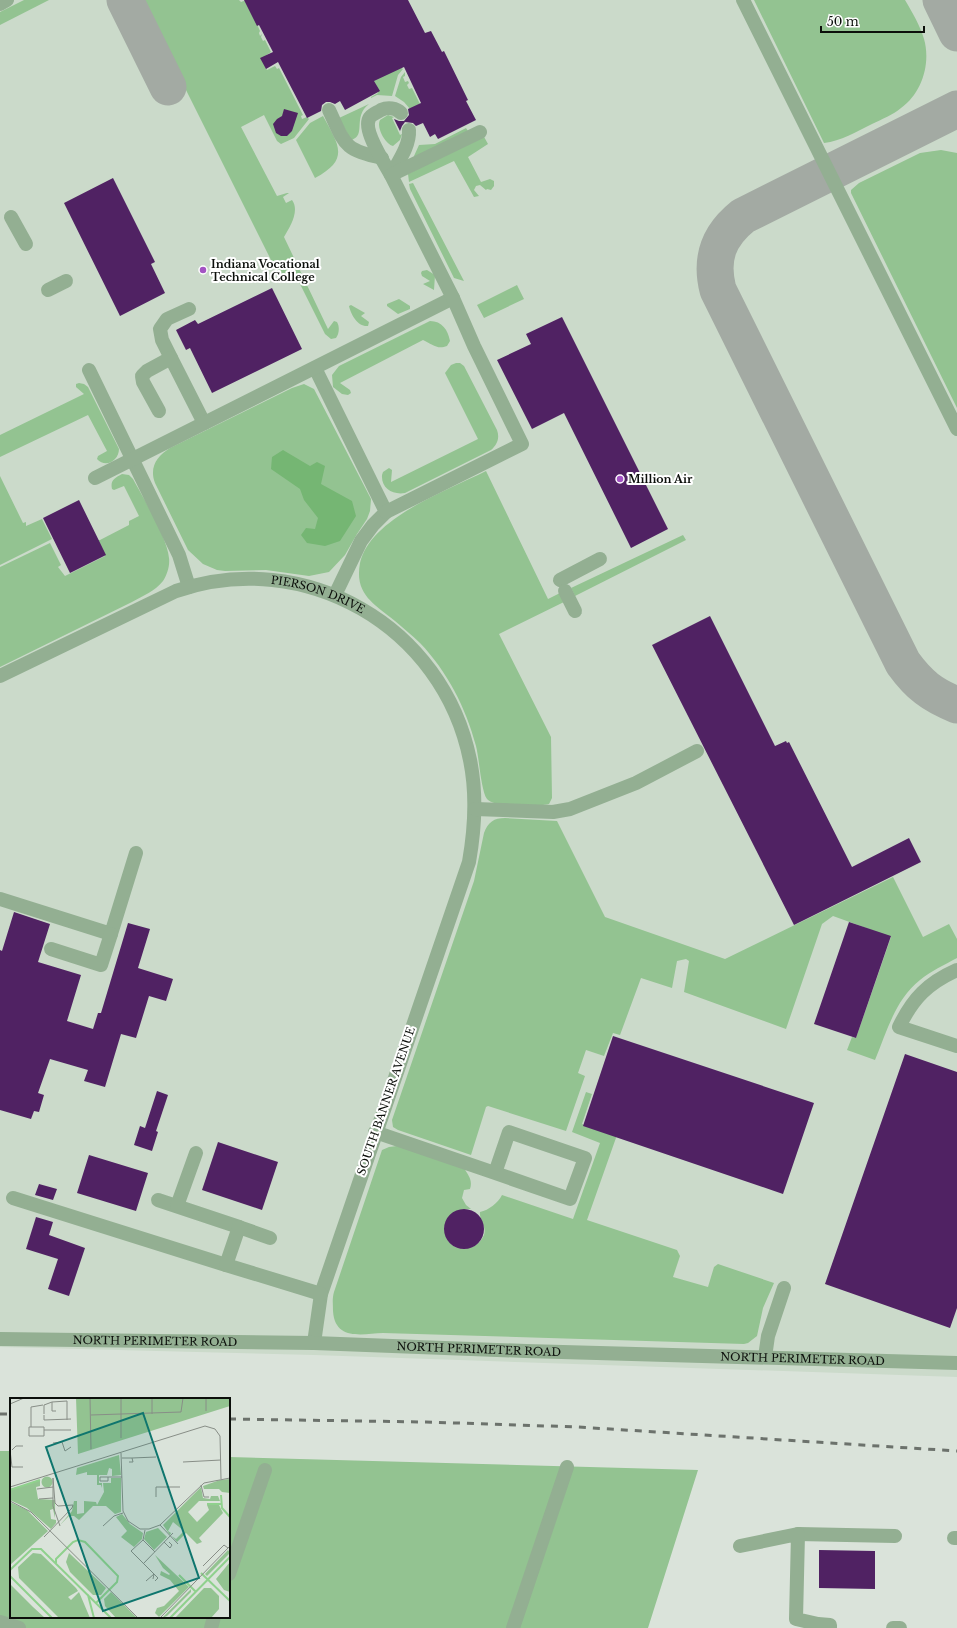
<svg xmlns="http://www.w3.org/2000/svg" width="957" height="1628" viewBox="0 0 957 1628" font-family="'Libre Baskerville',serif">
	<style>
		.built { fill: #cbdaca }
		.green { fill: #93c391 }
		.forest { fill: #75b673 }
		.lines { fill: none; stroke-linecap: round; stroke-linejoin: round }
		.taxiway { stroke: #a3aaa3; stroke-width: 37 }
		.building { fill: #502263 }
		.minor { stroke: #93af92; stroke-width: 14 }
		.rail { stroke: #6c726c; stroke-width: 3; stroke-dasharray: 7 7; stroke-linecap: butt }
		.poi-dot { fill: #a353c3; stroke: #fff; stroke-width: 1.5 }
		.labels { text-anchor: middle; stroke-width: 4; stroke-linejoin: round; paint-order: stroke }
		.poi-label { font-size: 11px; font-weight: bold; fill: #0c0f0b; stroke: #fff; text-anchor: start }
		.street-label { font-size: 11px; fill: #0c0f0b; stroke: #fff }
		.inset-river { fill: none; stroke: #8fd18d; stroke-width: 2 }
		.inset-road { fill: none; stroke: #888e87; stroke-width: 1 }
		.view { fill: #0f766e; fill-opacity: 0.15; stroke: #0f766e; stroke-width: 2 }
		.inset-edge { fill: none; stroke: #0c0f0b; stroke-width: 2 }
	</style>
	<rect width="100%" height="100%" fill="#dae3da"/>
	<path class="built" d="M 0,0 L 957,0 L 957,1377 L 314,1355 L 0,1347 Z"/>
	<path class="green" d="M 24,0 L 49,0 L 0,25 L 0,12 Z
		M 141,0 L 239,0 L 241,2 L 246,0 L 260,31 L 259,33 L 260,36 L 262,34 L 261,37 L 263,41 L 265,40 L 271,52 L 261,59 L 267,70 L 275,66 L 277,69 L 279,68 L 303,115 L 301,116 L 302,119 L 307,117 L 309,119 L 294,138 L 281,144 L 277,141 L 264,115 L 241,127 L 277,196 L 287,193 L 289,193 L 283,197 L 286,203 L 292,200 C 300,211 290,227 284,237 L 328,329 L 334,321 L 337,322 C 340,327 339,334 336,338 L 331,339 L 325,334 L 296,276 L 282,282 Z
		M 754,0 L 905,0 C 912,12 920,25 924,39 C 931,63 922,93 901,108 C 893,115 882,119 872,124 C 856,132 841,141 824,143 Z
		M 400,67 L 403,69 L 398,75 L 392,96 L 377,95 L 371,98 L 371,97 L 378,93 L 372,81 Z
		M 405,72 L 405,76 L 403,77 L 405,82 L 408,81 L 409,83 L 407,85 L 409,89 L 412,88 L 420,104 L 410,109 L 404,102 L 395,96 L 401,77 Z
		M 369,104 C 352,117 367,136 351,140 L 339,118 Z
		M 388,115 L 394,117 L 392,118 L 400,135 L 402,134 L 400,140 L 393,146 C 385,144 376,127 380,120 Z
		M 323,116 C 338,144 351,159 315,178 L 296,140 L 310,123 Z
		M 466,128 L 468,131 L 416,157 L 414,156 L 419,145 L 435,144 Z
		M 483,135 L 488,144 L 468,157 L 481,182 L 490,179 L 494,181 L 494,186 L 491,190 L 487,189 L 486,190 L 480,185 L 476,186 L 474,190 L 479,196 L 474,197 L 454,161 L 409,182 L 408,174 Z
		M 941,150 L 957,153 L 957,408 L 851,193 L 851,190 L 859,183 L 920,153 Z
		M 413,183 L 464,281 L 454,278 L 410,189 L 409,184 Z
		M 427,270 L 435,275 L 434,290 L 423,284 L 430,281 L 422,276 L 421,273 L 422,271 Z
		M 517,285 L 524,299 L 484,318 L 477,305 Z
		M 399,299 L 410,306 L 410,309 L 398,314 L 387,306 L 387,304 Z
		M 351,305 L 365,313 L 361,316 L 369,322 L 368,326 C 358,327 351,315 349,306 Z
		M 430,321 C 442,321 448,330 450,341 L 447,346 C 437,350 432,344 423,340 L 340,383 L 350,390 L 351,393 L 348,395 L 342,394 L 333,387 L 332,375 L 339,366 Z
		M 456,363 L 460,363 L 464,366 L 497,430 C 500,438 497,445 491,450 L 405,493 C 393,495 381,489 382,475 L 383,472 L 389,468 L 392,470 L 391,482 L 478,439 L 445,373 L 451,365 Z
		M 79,383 L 84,384 L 88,387 L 119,449 C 119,460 106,469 97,459 L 98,456 L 107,451 L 88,415 L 0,457 L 0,435 L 84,394 L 76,387 L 76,384 Z
		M 304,384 L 314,389 L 371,499 L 370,511 L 367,519 L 357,534 L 345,555 L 329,572 L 309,576 L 266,570 L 225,571 L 217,570 L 203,564 L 188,550 L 155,483 C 149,467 157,456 170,448 L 292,388 Z
		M 486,471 L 548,599 L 560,593 L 566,601 L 499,634 L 551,737 L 552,798 L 549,804 C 537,807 494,808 487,799 C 481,791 479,757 476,746 C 466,708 447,671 420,643 C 412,635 403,628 395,621 C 375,604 354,595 360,563 C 370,518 448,490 486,471 Z
		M 122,474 L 129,475 L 133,479 C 144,499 167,537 169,558 C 170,566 167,575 163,581 C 155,591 143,596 132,602 L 0,667 L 0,567 L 50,543 L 61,565 L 58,567 L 65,576 L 105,556 L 97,540 L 100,540 L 129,525 L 129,521 L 139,516 L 124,486 L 114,490 L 112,489 C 110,480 115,478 122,474 Z
		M 0,476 L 23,523 L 26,522 L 26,526 L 42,519 L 52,539 L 0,565 Z
		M 683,535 L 686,540 L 575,596 L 571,588 Z
		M 505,818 L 557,821 L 605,917 L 725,959 L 893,877 L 923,937 L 949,924 L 957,939 L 957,958 C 944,965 931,971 920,980 C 895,1000 887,1031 875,1060 L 847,1050 L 852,1037 L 856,1038 L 891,937 L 833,916 L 822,924 L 786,1029 L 684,992 L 689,961 L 686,959 L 677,961 L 672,988 L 641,978 L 620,1035 L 613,1033 L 604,1056 L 586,1050 L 578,1073 L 585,1076 L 566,1131 L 488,1106 L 486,1107 L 471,1155 L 398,1130 L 393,1127 L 392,1120 L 474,881 L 484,833 C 488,822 494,818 505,818 Z
		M 586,1092 L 592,1094 L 582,1124 L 617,1135 L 587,1220 L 677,1250 L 680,1256 L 673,1277 L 708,1287 L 714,1267 L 718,1264 L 774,1283 L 763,1308 L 757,1336 L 748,1343 L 744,1344 L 383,1333 C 362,1334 335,1341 333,1311 C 333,1304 332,1299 334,1292 L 382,1150 L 389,1147 L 397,1146 L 464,1168 C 468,1175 473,1180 470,1189 L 464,1190 L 462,1198 L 466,1205 L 471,1209 C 428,1209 444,1261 474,1246 C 478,1244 482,1240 484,1235 C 487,1226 479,1220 480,1212 C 489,1210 498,1203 502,1195 L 573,1219 L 600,1143 L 572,1132 Z
		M 0,1451 L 11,1451 L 11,1617 L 229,1617 L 229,1457 L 698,1470 L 648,1628 L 0,1628 Z"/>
	<path class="forest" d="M 283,450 L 310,466 L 317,462 L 325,466 L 321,484 L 352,501 L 356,516 L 340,541 L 325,546 L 307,543 L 301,535 L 306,528 L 315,529 L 318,518 L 304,500 L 300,489 L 271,469 L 272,457 Z"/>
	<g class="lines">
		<path class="taxiway" d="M 125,0 L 168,87
			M 941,0 L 957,33
			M 957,109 L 743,216 C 718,236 710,259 718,290 L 903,663 C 919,685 932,695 957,705"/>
	</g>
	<path class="building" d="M 244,0 L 408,0 L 425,33 L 431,31 L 442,52 L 444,51 L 468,100 L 466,101 L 476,120 L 438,139 L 435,134 L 430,137 L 423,123 L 416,126 L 413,123 L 405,122 L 402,126 L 400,131 L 394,119 L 399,121 L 404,121 L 409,115 L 408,109 L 421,103 L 404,67 L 374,81 L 380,91 L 345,110 L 340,101 L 335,104 L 330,102 L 326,102 L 322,105 L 321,111 L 307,118 L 278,62 L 266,69 L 260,58 L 273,52 L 259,25 L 257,26 Z
		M 284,109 L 298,113 L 292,131 L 287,136 L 281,136 L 276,133 L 273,124 L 277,119 L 282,116 Z
		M 113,178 L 155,262 L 151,264 L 165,293 L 120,316 L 64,203 Z
		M 272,288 L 302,349 L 212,393 L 190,348 L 186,350 L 176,330 L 195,320 L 198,324 Z
		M 562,317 L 668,529 L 631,548 L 564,413 L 532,429 L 497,360 L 531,344 L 526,334 Z
		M 79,500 L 106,555 L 70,573 L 43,518 Z
		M 710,616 L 775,746 L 786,741 L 787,743 L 789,742 L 852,867 L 909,838 L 921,862 L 794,925 L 652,645 Z
		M 14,912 L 50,924 L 38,962 L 81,975 L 67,1021 L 93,1029 L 98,1013 L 101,1013 L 128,923 L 150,929 L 138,968 L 173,979 L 166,1001 L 149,996 L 136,1038 L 121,1034 L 105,1087 L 84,1081 L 88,1070 L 50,1059 L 38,1093 L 44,1095 L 39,1112 L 34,1111 L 31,1119 L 0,1110 L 0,950 L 2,951 Z
		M 849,922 L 891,936 L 856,1038 L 814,1024 Z
		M 613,1036 L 814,1103 L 783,1194 L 583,1126 Z
		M 905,1054 L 957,1072 L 957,1308 L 950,1328 L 825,1284 Z
		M 157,1091 L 168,1095 L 156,1131 L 158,1132 L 152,1151 L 134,1145 L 140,1126 L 145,1128 Z
		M 218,1142 L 278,1162 L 262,1210 L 202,1190 Z
		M 89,1155 L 148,1173 L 136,1211 L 77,1193 Z
		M 39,1184 L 57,1189 L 53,1200 L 35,1195 Z
		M444 1229a20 20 0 1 1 40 0a20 20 0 1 1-40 0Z
		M 36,1217 L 53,1222 L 49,1235 L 85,1248 L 69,1296 L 48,1289 L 58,1259 L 26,1249 Z
		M 819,1550 L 875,1551 L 875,1589 L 819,1588 Z"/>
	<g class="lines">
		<g class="minor">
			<path d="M 743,0 L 957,429"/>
			<path d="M 0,4 L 7,0"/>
			<path d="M 329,110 C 345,144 343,150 382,158"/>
			<path d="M 401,113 C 396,108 388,107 381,110 C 377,113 371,114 369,119 C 363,131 385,164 391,175 C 398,162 410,146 409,130"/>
			<path d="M 11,217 L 26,244"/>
			<path d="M 48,290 L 66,281"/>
			<path d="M 171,358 L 162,340 L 160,329 L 167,319 L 189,309"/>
			<path d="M 315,368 L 386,512 L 373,525 L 361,541 L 335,595"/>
			<path d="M 89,370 L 179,555 L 189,587"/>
			<path d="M 159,411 L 143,382 L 142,376 L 147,371 L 171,358 L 204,423"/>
			<path d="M 95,478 L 453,298"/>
			<path d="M 386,512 L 522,444 L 474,346 L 453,298 L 391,175 L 480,132"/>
			<path d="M 560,580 L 600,559"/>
			<path d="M 565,591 L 575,611"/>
			<path id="s1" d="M 0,676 L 176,591 C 305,547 443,626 470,760 C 477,794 475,828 469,862 L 321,1294 L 314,1343"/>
			<path d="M 475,809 L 553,812 L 570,809 L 636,783 L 697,751"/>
			<path d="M 0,899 L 111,934 L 136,853"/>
			<path d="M 51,949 L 101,965 L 111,934"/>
			<path d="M 957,970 C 928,983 913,998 899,1027 L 957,1046"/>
			<path d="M 375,1132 L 495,1173 L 509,1132 L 585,1158 L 570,1199 L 495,1173"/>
			<path d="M 13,1198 L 226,1265"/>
			<path d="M 158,1200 L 239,1227"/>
			<path d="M 177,1206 L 196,1153"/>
			<path d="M 270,1238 L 239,1227 L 226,1265 L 321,1294"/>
			<path id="s2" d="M 0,1339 L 314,1343 L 526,1351 L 957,1363"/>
			<path d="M 765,1357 L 768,1336 L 784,1288"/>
			<path d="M 798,1534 L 895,1536"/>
			<path d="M 954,1538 L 957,1538"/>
			<path d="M 740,1546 L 798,1534 L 796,1619 L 818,1624 L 830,1625 L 830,1628"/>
			<path d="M 229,1574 L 265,1470"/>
			<path d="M 0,1622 L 19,1628"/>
			<path d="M 211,1628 L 214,1617"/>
			<path d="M 513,1628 L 567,1467"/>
			<path d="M 893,1628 L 900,1628"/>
		</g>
		<path class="rail" d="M 0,1414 L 11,1414
			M 229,1419 L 426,1422 L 578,1427 L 957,1451"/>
	</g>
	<g class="poi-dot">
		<circle cx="203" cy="270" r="4"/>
		<circle cx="620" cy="479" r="4"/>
	</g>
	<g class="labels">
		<g class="poi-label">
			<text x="211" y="268">Indiana Vocational<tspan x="211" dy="13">Technical College</tspan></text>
			<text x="628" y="483">Million Air</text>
		</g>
		<g class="street-label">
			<text dy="4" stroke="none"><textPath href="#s1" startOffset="341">PIERSON DRIVE</textPath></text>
			<text transform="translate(386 1101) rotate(-71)" y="4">SOUTH BANNER AVENUE</text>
			<text dy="4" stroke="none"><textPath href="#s2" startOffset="155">NORTH PERIMETER ROAD</textPath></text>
			<text dy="4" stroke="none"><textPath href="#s2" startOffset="479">NORTH PERIMETER ROAD</textPath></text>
			<text dy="4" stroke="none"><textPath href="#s2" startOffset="803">NORTH PERIMETER ROAD</textPath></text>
		</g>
	</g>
	<g transform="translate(10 1398)">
		<rect width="220" height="220" fill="#dae3da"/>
		<path d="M 66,0 L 220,0 L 220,8 L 68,56 ZM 109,57 L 111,77 L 102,78 L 102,71 L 99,70 L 97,77 L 89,77 L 89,85 L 92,85 L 92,90 L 91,87 L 87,87 L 87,77 L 77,77 L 77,74 L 66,77 L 67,70 ZM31.5 84a5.5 5.5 0 1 1 11 0a5.5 5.5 0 1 1-11 0ZM 101,80 L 111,80 L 111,114 L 105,116 L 96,108 L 83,108 L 69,122 L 64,118 L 59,118 L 50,127 L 62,113 L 64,103 L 67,103 L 67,116 L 74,115 L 74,103 L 86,104 L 87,107 L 94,94 L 93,85 L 101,85 ZM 220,81 L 220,95 L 212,94 L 209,91 L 194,91 L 193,88 L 210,82 ZM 30,82 L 30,88 L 26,89 L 28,101 L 45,102 L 45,120 L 43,111 L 40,112 L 41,121 L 46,122 L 46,125 L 41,131 L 17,110 L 0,102 L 0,91 ZM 191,89 L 193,100 L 200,101 L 201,98 L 208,98 L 210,103 L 189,103 L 178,114 L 187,124 L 199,112 L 197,107 L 209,107 L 213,115 L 189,140 L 192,144 L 187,146 L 176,135 L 167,144 L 162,138 L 166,141 L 174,133 L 163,124 L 158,133 L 161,135 L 160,137 L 153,127 ZM 0,104 L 17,112 L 38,133 L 0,167 ZM 112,116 L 120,126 L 133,135 L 132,141 L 124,149 L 111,139 L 117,133 L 106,119 ZM 148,130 L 157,139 L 144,152 L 134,141 L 136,134 ZM 218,152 L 220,155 L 197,178 L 195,176 ZM 23,155 L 31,156 L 66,190 L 68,193 L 58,199 L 61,202 L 69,194 L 80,220 L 49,220 L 9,180 L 8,169 ZM 59,155 L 96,190 L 91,197 L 83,197 L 60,174 L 56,164 ZM 145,157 L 179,189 L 149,219 L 145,215 L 147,210 L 154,208 L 169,193 L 160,182 L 150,177 L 151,173 L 159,177 L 160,176 L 153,170 ZM 220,164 L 220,194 L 214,192 L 206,181 ZM 0,186 L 23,209 L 35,220 L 0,220 ZM 194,190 L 201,190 L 209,198 L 209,211 L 201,220 L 165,220 ZM 181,191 L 181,194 L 157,218 L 152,220 ZM 101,194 L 127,220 L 106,220 L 95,208 L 94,201 Z" fill="#93c391"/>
		<path class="inset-river" d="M 0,92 L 30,82M 211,97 L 212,110 L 220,119M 197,106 L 211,106M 46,165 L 46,161 L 63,144 L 68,142 L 75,144 L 108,178 L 107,184 L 86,205M 0,172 L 22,151 L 31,151 L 101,220M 191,175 L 220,203M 169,177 L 186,194M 0,178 L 42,220M 78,197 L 84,220M 160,220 L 220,159"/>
		<path class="inset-road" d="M 80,0 L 81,51M 111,0 L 111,40M 142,0 L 142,16M 196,0 L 196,13M 42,4 L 57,3 L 57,22M 0,6 L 14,0M 34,16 L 34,7 L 42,4 L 42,13 L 46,13M 34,17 L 34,22 L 61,21M 81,17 L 171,14 L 173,0M 19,29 L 34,29 L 34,38 L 19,38 ZM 21,29 L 21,9 L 33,7M 34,32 L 61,32M 43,45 L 52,44 L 55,53 L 61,49M 0,52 L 2,69 L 13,69M 2,52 L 6,48 L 13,48M 111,55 L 113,113 L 118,123 L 130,131 L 139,131 L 150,127 L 194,85 L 220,80M 112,60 L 122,60 L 123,64 L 119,64M 122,60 L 146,59M 173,64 L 211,62M 98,79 L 90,79 L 90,83 L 98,83 L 98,79 L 112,79M 191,87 L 194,99 L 199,99M 0,89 L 195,28 L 205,31 L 210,38 L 211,81M 43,89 L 43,108 L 50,128M 27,91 L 43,89 L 43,80M 146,99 L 146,89 L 170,89M 29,101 L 43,100M 0,103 L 21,114 L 128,220M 150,127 L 168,146M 93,128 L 104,118 L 113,115M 135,132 L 133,142 L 145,154M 34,139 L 62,110 L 63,107 L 48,108 L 45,105 L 43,80M 133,142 L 121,153 L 144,176 L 136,183M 154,144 L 160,150 L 162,147 L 159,144M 133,166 L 163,135M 193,168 L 214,147 L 218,150M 143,181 L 144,176 L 148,180 L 145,183M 150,220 L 220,148"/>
		<path class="view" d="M 133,15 L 189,180 L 93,213 L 36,49 Z"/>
		<rect width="220" height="220" class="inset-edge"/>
	</g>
	<path d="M821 26v6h103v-6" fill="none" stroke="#0c0f0b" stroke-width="2"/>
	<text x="827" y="26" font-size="12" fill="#0c0f0b" stroke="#ffffff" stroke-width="3" paint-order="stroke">50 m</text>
</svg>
